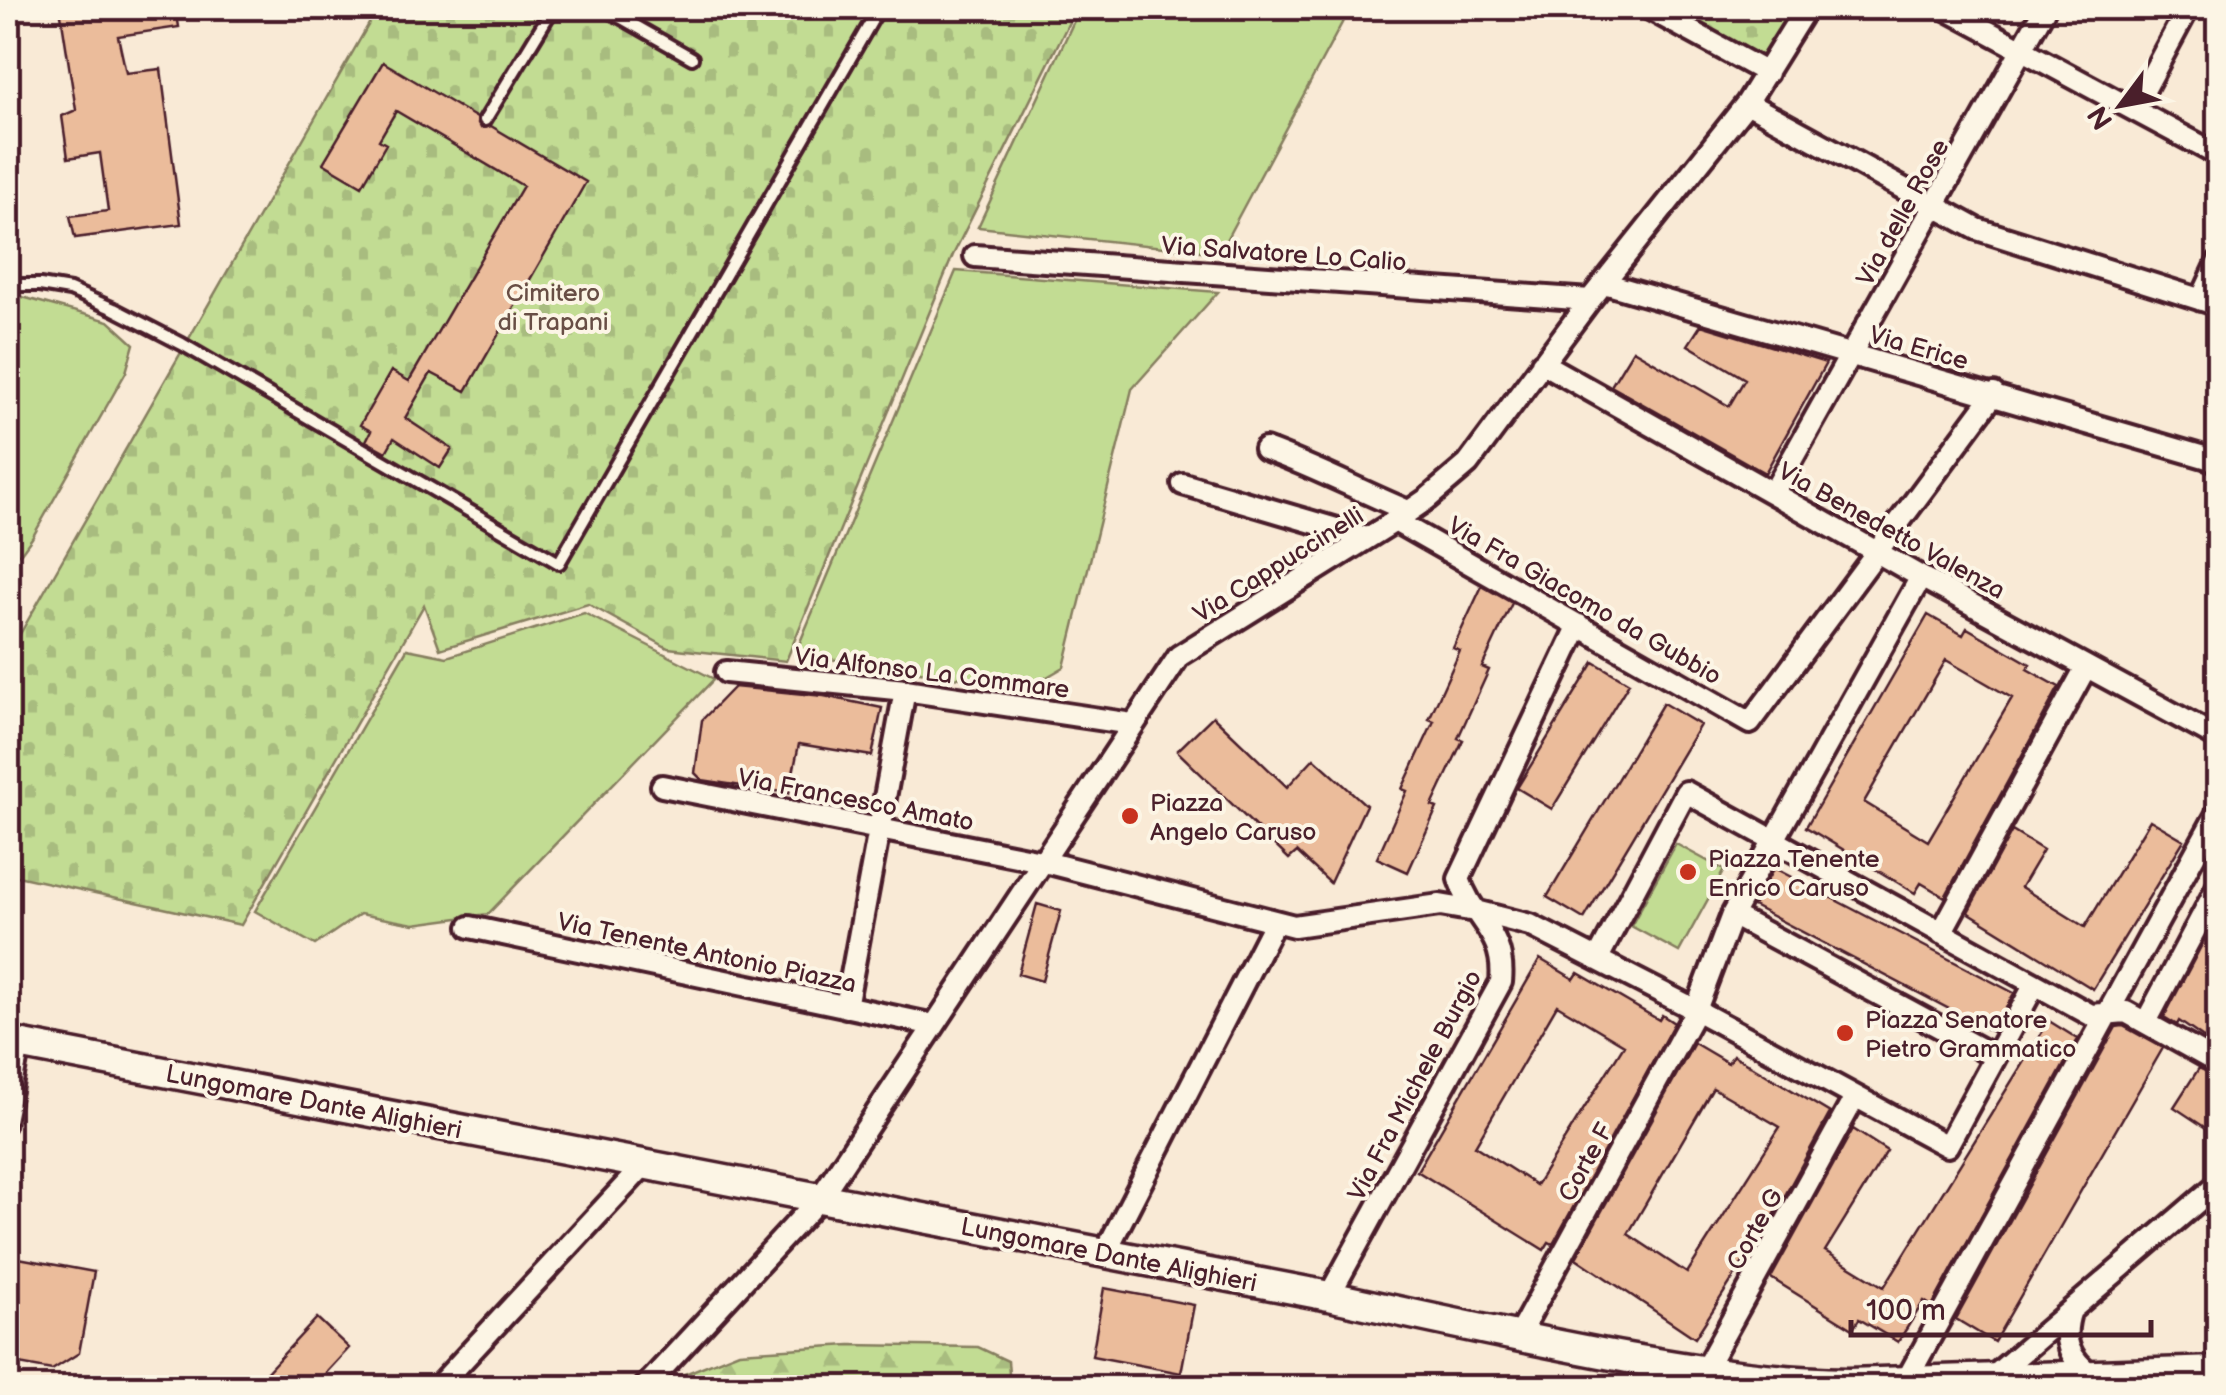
<svg xmlns="http://www.w3.org/2000/svg" width="2226" height="1395" viewBox="0 0 2226 1395" font-family="'Balsamiq Sans',sans-serif">
	<style>
		.green { fill: #c2dc93; stroke: #867e5f; stroke-width: 2.5 }
		.forest { fill: url(#forest-firs); stroke: #867e5f; stroke-width: 2.5 }
		.cemetery { fill: url(#cemetery-stones); stroke: #867e5f; stroke-width: 2.5 }
		.building { fill: #ebbc9b; stroke: #4a1f2b; stroke-width: 2.5; fill-rule: evenodd }
		.lines { fill: none; stroke-linecap: round; stroke-linejoin: round }
		.lane-casing { stroke: #4a1f2b; stroke-width: 18 }
		.street-casing { stroke: #4a1f2b; stroke-width: 28 }
		.secondary-casing { stroke: #4a1f2b; stroke-width: 35 }
		.lane { stroke: #fcf5e5; stroke-width: 10 }
		.street { stroke: #fcf5e5; stroke-width: 20 }
		.secondary { stroke: #fcf5e5; stroke-width: 28 }
		.poi-dot { fill: #c8321e; stroke: #fcf5e5; stroke-width: 4 }
		.labels { text-anchor: middle; stroke-width: 8; stroke-linejoin: round; paint-order: stroke }
		.street-label { font-size: 25px; fill: #4a1f2b; stroke: #fcf5e5 }
		.park-label { font-size: 25px; fill: #684e45; stroke: #fcf5e5 }
		.poi-label { font-size: 25px; fill: #4a1f2b; stroke: #fcf5e5; text-anchor: start }
	</style>
	<defs>
		<pattern id="forest-firs" width="22" height="20" patternUnits="userSpaceOnUse" patternTransform="scale(2.5)"><rect width="22" height="20" fill="#c2dc93"/><path d="M5 1l3.5 6h-7zM16 11l3.5 6h-7z" fill="#a8bc7f"/></pattern>
		<pattern id="cemetery-stones" width="16" height="16" patternUnits="userSpaceOnUse" patternTransform="scale(2.5)"><rect width="16" height="16" fill="#c2dc93"/><path d="M2 7V4a2 2 0 0 1 4 0v3zM10 15v-3a2 2 0 0 1 4 0v3z" fill="#a8bc7f"/></pattern>
	</defs>
	<rect width="100%" height="100%" fill="#f9ead6"/>
	<filter id="ink" filterUnits="userSpaceOnUse"><feTurbulence type="fractalNoise" baseFrequency=".01" numOctaves="2"/><feDisplacementMap in="SourceGraphic" scale="20" xChannelSelector="R" yChannelSelector="G"/><feConvolveMatrix kernelMatrix="1 2 1 2 8 2 1 2 1" color-interpolation-filters="sRGB"/></filter>
	<g filter="url(#ink)">
		<path class="green" d="M 1080,8 L 1350,8 L 1219,253 L 978,227 Z
			M 956,271 L 1218,292 L 1132,389 L 1064,667 L 1035,684 L 975,680 L 795,654 Z
			M 8,293 L 109,321 L 134,344 L 126,372 L 32,538 L 21,553 L 8,558 Z
			M 584,613 L 714,679 L 488,914 L 414,924 L 360,914 L 315,945 L 255,911 L 407,649 L 447,657 Z
			M 1676,844 L 1724,870 L 1679,952 L 1631,926 Z"/>
		<path class="forest" d="M 850,1345 L 978,1347 L 1008,1361 L 1010,1387 L 665,1387 L 672,1379 L 739,1352 Z"/>
		<path class="cemetery" d="M 378,8 L 1076,8 L 953,255 L 786,661 L 668,648 L 588,604 L 440,649 L 424,605 L 241,925 L 8,874 L 8,655 Z
			M 1663,8 L 1796,8 L 1764,65 Z"/>
		<path class="building" d="M 60,8 L 95,8 L 97,18 L 140,11 L 140,8 L 176,8 L 179,27 L 118,36 L 126,73 L 161,69 L 181,224 L 75,238 L 70,216 L 108,211 L 100,153 L 68,158 L 62,116 L 76,110 Z
			M 383,62 L 477,118 L 481,128 L 491,126 L 586,182 L 466,391 L 431,373 L 405,418 L 452,449 L 440,468 L 394,438 L 386,452 L 366,441 L 371,431 L 360,425 L 391,371 L 409,381 L 523,186 L 396,111 L 379,140 L 386,144 L 362,186 L 323,163 Z
			M 1701,325 L 1826,363 L 1765,473 L 1611,386 L 1633,350 L 1729,406 L 1745,379 L 1688,345 Z
			M 1482,586 L 1512,603 L 1482,667 L 1489,670 L 1458,738 L 1463,740 L 1432,806 L 1437,808 L 1408,872 L 1377,858 L 1407,791 L 1402,789 L 1434,721 L 1429,719 L 1460,651 L 1453,648 Z
			M 1928,615 L 1963,635 L 1967,628 L 2030,664 L 2027,669 L 2059,687 L 1945,897 L 1921,883 L 1915,893 L 1806,827 ZM 1946,660 L 2012,698 L 1928,841 L 1864,802 Z
			M 1594,662 L 1629,683 L 1552,809 L 1517,788 Z
			M 734,687 L 824,696 L 882,708 L 872,756 L 799,744 L 789,793 L 702,780 L 695,773 L 702,720 Z
			M 1663,703 L 1700,725 L 1584,919 L 1547,897 Z
			M 1213,716 L 1287,787 L 1314,758 L 1366,805 L 1330,883 L 1297,852 L 1289,859 L 1177,751 Z
			M 2150,820 L 2184,840 L 2093,989 L 1968,912 L 2012,831 L 2043,850 L 2021,887 L 2085,927 Z
			M 1774,868 L 2014,993 L 1993,1032 L 1753,906 Z
			M 1037,904 L 1061,911 L 1042,981 L 1018,974 Z
			M 2218,914 L 2218,1048 L 2179,1021 L 2177,1025 L 2164,1017 Z
			M 1540,959 L 1574,979 L 1578,973 L 1659,1020 L 1662,1015 L 1674,1023 L 1553,1244 L 1549,1242 L 1544,1250 L 1417,1171 ZM 1557,1005 L 1624,1045 L 1536,1185 L 1475,1146 Z
			M 2049,1021 L 2078,1039 L 1932,1306 L 1924,1301 L 1898,1342 L 1859,1319 L 1853,1329 L 1771,1278 L 1853,1129 L 1887,1151 L 1825,1251 L 1884,1287 Z
			M 2123,1026 L 2163,1048 L 1994,1342 L 1956,1319 L 2116,1027 Z
			M 1694,1043 L 1728,1063 L 1733,1055 L 1830,1113 L 1748,1263 L 1744,1261 L 1695,1338 L 1576,1258 ZM 1713,1088 L 1780,1127 L 1687,1273 L 1628,1234 Z
			M 2199,1068 L 2218,1077 L 2218,1136 L 2174,1107 Z
			M 8,1256 L 94,1272 L 79,1353 L 52,1370 L 8,1362 Z
			M 1104,1288 L 1194,1305 L 1181,1373 L 1092,1356 Z
			M 317,1318 L 349,1348 L 312,1388 L 252,1388 Z"/>
		<g class="lines">
			<defs>
				<path id="lane" d="M 604,8 L 692,58
					M 485,120 L 553,8
					M 8,285 L 40,285 L 70,290 L 114,309 L 182,344 L 559,563 L 879,8
					M 8,1126 L 24,1046"/>
				<path id="street" d="M 1648,8 L 1767,73
					M 1944,8 L 2218,155
					M 1747,103 L 1977,229 L 2218,305
					M 2134,109 L 2188,8
					M 975,256 L 1590,300
					M 1604,283 L 2218,461
					M 2201,300 L 2218,263
					M 1542,363 L 1921,577 L 2218,738
					M 1265,449 C 1315,467 1360,491 1408,511
					M 1183,484 L 1367,538
					M 1773,493 L 2045,8
					M 1395,521 L 1750,723 L 1994,394
					M 726,672 L 905,690 L 1132,724
					M 662,786 L 1041,861 L 1294,926 L 1440,905 L 1475,911 L 1530,925 L 1696,1010 L 1517,1338
					M 1732,915 L 1921,577
					M 470,927 L 934,1025
					M 1941,933 L 2086,667
					M 1598,958 L 1686,792 L 2091,1015 L 2126,1012 L 2218,1063
					M 846,1007 L 905,690
					M 2146,1022 L 2218,886
					M 1995,1057 L 1732,915 L 1696,1010 L 1947,1146 L 2035,984
					M 1105,1253 L 1274,923
					M 1329,1296 L 1501,982 C 1506,932 1473,921 1459,879 L 1579,625
					M 2071,1310 C 2061,1339 2068,1358 2093,1376
					M 1704,1371 L 1855,1097
					M 1993,1377 L 2218,1184
					M 1906,1381 L 2218,812
					M 437,1388 L 645,1164
					M 644,1388 L 820,1198 L 1179,656 L 1395,521 L 1427,499 L 1468,464 L 1590,300 L 1747,103 L 1806,8"/>
				<path id="secondary" d="M 8,1042 L 1329,1296 C 1429,1318 1528,1340 1628,1358 C 1702,1371 1773,1382 1848,1383 L 2218,1371"/>
			</defs>
			<use href="#lane" class="lane-casing"/>
			<use href="#street" class="street-casing"/>
			<use href="#secondary" class="secondary-casing"/>
			<use href="#lane" class="lane"/>
			<use href="#street" class="street"/>
			<use href="#secondary" class="secondary"/>
		</g>
	</g>
	<g class="poi-dot">
		<circle cx="1130" cy="816" r="10"/>
		<circle cx="1688" cy="872" r="10"/>
		<circle cx="1845" cy="1033" r="10"/>
	</g>
	<g class="labels">
		<g class="street-label">
			<text transform="translate(1902 212) rotate(-61)" y="9">Via delle Rose</text>
			<text transform="translate(1284 253) rotate(4)" y="9">Via Salvatore Lo Calio</text>
			<text transform="translate(1919 347) rotate(16)" y="9">Via Erice</text>
			<text transform="translate(1892 530) rotate(29)" y="9">Via Benedetto Valenza</text>
			<text transform="translate(1278 564) rotate(-32)" y="9">Via Cappuccinelli</text>
			<text transform="translate(1585 600) rotate(30)" y="9">Via Fra Giacomo da Gubbio</text>
			<text transform="translate(932 672) rotate(7)" y="9">Via Alfonso La Commare</text>
			<text transform="translate(856 799) rotate(11)" y="9">Via Francesco Amato</text>
			<text transform="translate(707 952) rotate(12)" y="9">Via Tenente Antonio Piazza</text>
			<text transform="translate(1414 1085) rotate(-62)" y="9">Via Fra Michele Burgio</text>
			<text transform="translate(314 1101) rotate(11)" y="9">Lungomare Dante Alighieri</text>
			<text transform="translate(1585 1162) rotate(-61)" y="9">Corte F</text>
			<text transform="translate(1754 1229) rotate(-61)" y="9">Corte G</text>
			<text transform="translate(1109 1254) rotate(11)" y="9">Lungomare Dante Alighieri</text>
		</g>
		<g class="park-label">
			<text x="553" y="301">Cimitero<tspan x="553" dy="29">di Trapani</tspan></text>
		</g>
		<g class="poi-label">
			<text x="1150" y="811">Piazza<tspan x="1150" dy="29">Angelo Caruso</tspan></text>
			<text x="1708" y="867">Piazza Tenente<tspan x="1708" dy="29">Enrico Caruso</tspan></text>
			<text x="1865" y="1028">Piazza Senatore<tspan x="1865" dy="29">Pietro Grammatico</tspan></text>
		</g>
	</g>
	<rect width="2226" height="1395" fill="none" stroke="#fcf5e5" stroke-width="40"/>
	<rect x="20" y="20" width="2186" height="1355" fill="none" stroke="#4a1f2b" stroke-width="4" filter="url(#ink)"/>
	<g transform="translate(2121 105) rotate(238)" stroke="#fcf5e5" stroke-width="8" paint-order="stroke">
	<path d="M0-8L18 38L0 25L-18 38Z" fill="#4a1f2b"/>
	<text y="-15" font-size="28" font-weight="bold" text-anchor="middle" fill="#4a1f2b">N</text>
	</g>
	<path d="M1851 1320v15h300v-15" fill="none" stroke="#4a1f2b" stroke-width="5"/>
	<text x="1866" y="1320" font-size="30" fill="#4a1f2b" stroke="#fcf5e5" stroke-width="8" paint-order="stroke">100 m</text>
</svg>
